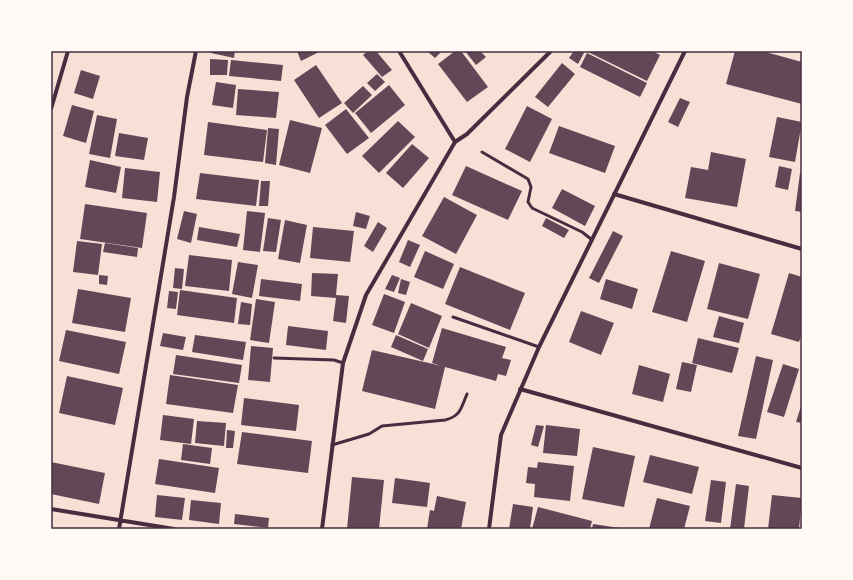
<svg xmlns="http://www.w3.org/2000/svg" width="853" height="580" viewBox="0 0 853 580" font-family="'Roboto Serif',serif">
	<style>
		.building { fill: #644757 }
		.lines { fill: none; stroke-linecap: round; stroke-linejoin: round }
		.service { stroke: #4a2c40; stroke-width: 3 }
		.minor { stroke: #4a2c40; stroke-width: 4 }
		.neatline { fill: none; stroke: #4a2c40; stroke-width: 1.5 }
	</style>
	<rect width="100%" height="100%" fill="#f7e1d7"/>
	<path class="building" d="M 211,51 L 235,51 L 234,58 L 211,53 Z
		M 297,51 L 321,51 L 301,61 Z
		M 368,51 L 376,51 L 392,70 L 382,77 L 363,55 Z
		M 427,51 L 442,51 L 435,58 Z
		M 455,51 L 461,51 L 488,87 L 467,102 L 438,64 Z
		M 465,51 L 480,51 L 486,57 L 476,65 Z
		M 574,51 L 581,51 L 584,53 L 578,64 L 569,58 Z
		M 586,51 L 652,51 L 660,55 L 647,81 Z
		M 735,51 L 762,51 L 802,62 L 802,104 L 726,84 Z
		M 587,53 L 647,83 L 640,97 L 580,67 Z
		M 210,59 L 228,60 L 227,75 L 210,75 Z
		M 231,60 L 283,65 L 281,81 L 229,76 Z
		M 562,63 L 575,74 L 548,107 L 535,97 Z
		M 316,65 L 342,103 L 319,118 L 294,80 Z
		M 81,70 L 100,76 L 93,99 L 74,93 Z
		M 377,74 L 385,82 L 375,91 L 367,83 Z
		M 216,82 L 236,85 L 233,108 L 212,105 Z
		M 389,85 L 405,105 L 371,133 L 355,113 Z
		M 363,86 L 372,95 L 353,113 L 344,103 Z
		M 238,89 L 279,92 L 276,118 L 236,115 Z
		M 680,98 L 690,102 L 678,127 L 668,122 Z
		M 72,105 L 94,111 L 86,143 L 63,136 Z
		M 527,106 L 552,119 L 530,162 L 505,149 Z
		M 346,109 L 369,138 L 347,154 L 325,125 Z
		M 97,115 L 117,119 L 110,158 L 89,154 Z
		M 777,117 L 802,122 L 795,162 L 769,157 Z
		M 290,120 L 322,128 L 310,173 L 279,165 Z
		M 398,121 L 415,137 L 379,173 L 362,156 Z
		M 208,122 L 267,130 L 263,162 L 204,155 Z
		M 559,126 L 615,146 L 605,173 L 549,153 Z
		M 268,128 L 279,129 L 276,165 L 265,163 Z
		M 119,133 L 148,138 L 144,160 L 115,156 Z
		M 412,144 L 429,158 L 403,188 L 386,173 Z
		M 711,152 L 746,159 L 737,207 L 685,198 L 691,167 L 708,170 Z
		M 90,160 L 121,167 L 116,193 L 85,187 Z
		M 466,166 L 522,191 L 508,220 L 452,195 Z
		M 779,166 L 792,169 L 788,190 L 775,187 Z
		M 125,168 L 160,172 L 157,202 L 122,198 Z
		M 200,173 L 259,180 L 256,206 L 196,199 Z
		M 800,173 L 802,173 L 802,212 L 795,211 Z
		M 261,181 L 270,181 L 268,206 L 259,206 Z
		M 562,189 L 595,206 L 585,226 L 552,208 Z
		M 444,197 L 477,215 L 456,254 L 422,236 Z
		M 85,204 L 147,213 L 142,248 L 80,239 Z
		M 184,211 L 197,214 L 191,243 L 177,239 Z
		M 247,211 L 265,213 L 260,252 L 243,250 Z
		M 356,212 L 370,216 L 366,229 L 353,226 Z
		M 268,218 L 281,220 L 276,252 L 263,251 Z
		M 546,218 L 569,230 L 564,238 L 542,226 Z
		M 285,220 L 307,225 L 300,263 L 278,259 Z
		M 378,222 L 387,228 L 373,252 L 364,246 Z
		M 199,227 L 240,234 L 237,247 L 197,240 Z
		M 313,227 L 354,231 L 350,262 L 310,258 Z
		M 613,231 L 623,236 L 599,283 L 589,278 Z
		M 408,240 L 420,245 L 410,267 L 399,262 Z
		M 77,241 L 102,244 L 98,275 L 73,272 Z
		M 105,243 L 138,248 L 137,257 L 103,252 Z
		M 425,251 L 454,264 L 443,289 L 414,277 Z
		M 671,251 L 705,261 L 687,322 L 652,312 Z
		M 189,255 L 232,260 L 229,291 L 185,286 Z
		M 238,262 L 258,265 L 252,298 L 232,294 Z
		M 719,263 L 760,274 L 748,319 L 707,309 Z
		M 460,267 L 525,293 L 510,330 L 445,304 Z
		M 175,268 L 184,269 L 182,289 L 173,288 Z
		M 312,273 L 338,274 L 336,295 L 349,296 L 346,323 L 333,321 L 336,298 L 311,296 Z
		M 789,273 L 802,277 L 802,333 L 799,342 L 771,334 Z
		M 99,275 L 108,276 L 107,285 L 99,284 Z
		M 392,275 L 400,278 L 394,292 L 385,289 Z
		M 261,279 L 302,284 L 300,301 L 259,296 Z
		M 401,279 L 410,282 L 406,295 L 398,293 Z
		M 606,279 L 638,289 L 632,309 L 600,299 Z
		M 78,289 L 131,298 L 125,332 L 72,323 Z
		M 180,290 L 237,298 L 234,323 L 177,315 Z
		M 169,291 L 178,292 L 176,309 L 167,308 Z
		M 384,294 L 405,302 L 394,333 L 372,325 Z
		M 256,299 L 275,302 L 269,343 L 250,340 Z
		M 241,302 L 252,304 L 250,325 L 238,324 Z
		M 411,303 L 442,316 L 429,348 L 398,334 Z
		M 581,311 L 614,323 L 601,355 L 569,342 Z
		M 719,316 L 744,323 L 739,343 L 713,337 Z
		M 288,326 L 328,331 L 326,350 L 286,345 Z
		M 442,328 L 506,347 L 502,358 L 511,360 L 506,376 L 498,374 L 496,381 L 445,367 L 435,409 L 362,391 L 372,350 L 442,366 L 432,363 Z
		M 66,330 L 126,342 L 119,374 L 59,361 Z
		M 163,333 L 186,337 L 183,350 L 160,346 Z
		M 195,335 L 246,342 L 243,360 L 192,352 Z
		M 396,335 L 428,349 L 423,361 L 391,347 Z
		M 698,338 L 739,348 L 732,373 L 692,363 Z
		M 251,346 L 273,348 L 270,382 L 248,380 Z
		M 176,355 L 242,365 L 239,383 L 173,374 Z
		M 756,356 L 773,360 L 756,439 L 738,436 Z
		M 682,362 L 697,365 L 691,392 L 676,389 Z
		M 783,364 L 799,369 L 784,417 L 767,412 Z
		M 639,365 L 670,374 L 663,402 L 632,394 Z
		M 170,375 L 238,385 L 233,413 L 166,404 Z
		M 67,376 L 123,388 L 115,425 L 59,413 Z
		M 244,398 L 299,405 L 296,431 L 241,425 Z
		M 802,403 L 802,423 L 796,422 Z
		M 163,415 L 194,419 L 191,444 L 160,440 Z
		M 197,421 L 226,423 L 224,446 L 195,443 Z
		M 536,425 L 544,426 L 538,447 L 531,445 Z
		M 546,425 L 580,429 L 577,456 L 543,453 Z
		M 227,430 L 235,431 L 233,448 L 226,448 Z
		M 242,432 L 312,441 L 308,473 L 237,464 Z
		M 183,444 L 212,448 L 210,464 L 181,460 Z
		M 593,447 L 635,456 L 624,507 L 582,499 Z
		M 650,455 L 699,467 L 692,494 L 643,482 Z
		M 159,459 L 219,468 L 215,493 L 155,484 Z
		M 51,462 L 105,473 L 99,504 L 51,494 Z
		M 538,462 L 574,466 L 570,501 L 534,497 L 535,484 L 526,483 L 528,467 L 537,468 Z
		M 352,477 L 384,480 L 379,529 L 347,529 Z
		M 395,478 L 430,483 L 427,507 L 392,503 Z
		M 711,480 L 726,482 L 721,523 L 705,521 Z
		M 736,484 L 749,486 L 744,529 L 730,529 Z
		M 157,495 L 185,498 L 182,520 L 155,517 Z
		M 772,495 L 802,498 L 799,529 L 768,529 Z
		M 437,496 L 466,502 L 461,529 L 427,529 L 430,510 L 434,511 Z
		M 657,498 L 690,506 L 684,529 L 649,529 Z
		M 191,500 L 221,503 L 219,524 L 189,520 Z
		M 513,504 L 533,507 L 530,529 L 509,529 Z
		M 538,507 L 592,521 L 590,529 L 532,529 Z
		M 235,514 L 269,518 L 268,528 L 234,524 Z
		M 593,524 L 620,528 L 620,529 L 592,529 Z"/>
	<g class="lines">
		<path class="service" d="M 482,152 L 528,179 L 531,187 L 528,202 L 532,208 L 582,232 L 591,239
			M 453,317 L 539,347
			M 274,358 L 334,360 L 343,363
			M 332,445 L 369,434 L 382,426 L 445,420 C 461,416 461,408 467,394"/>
		<path class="minor" d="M 399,51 L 455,142
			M 51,109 L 68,51
			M 614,194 L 802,249
			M 520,389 L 802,468
			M 51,509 L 174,529
			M 119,529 L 174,197 L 187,97 L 196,51
			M 322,529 L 343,363 L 366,295 L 455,142 L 467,134 L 551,51
			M 489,529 L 501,435 L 539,347 L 685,51"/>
	</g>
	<rect width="853" height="580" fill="none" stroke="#fffaf5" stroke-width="104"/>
	<rect x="52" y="52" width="749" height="476" class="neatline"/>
</svg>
